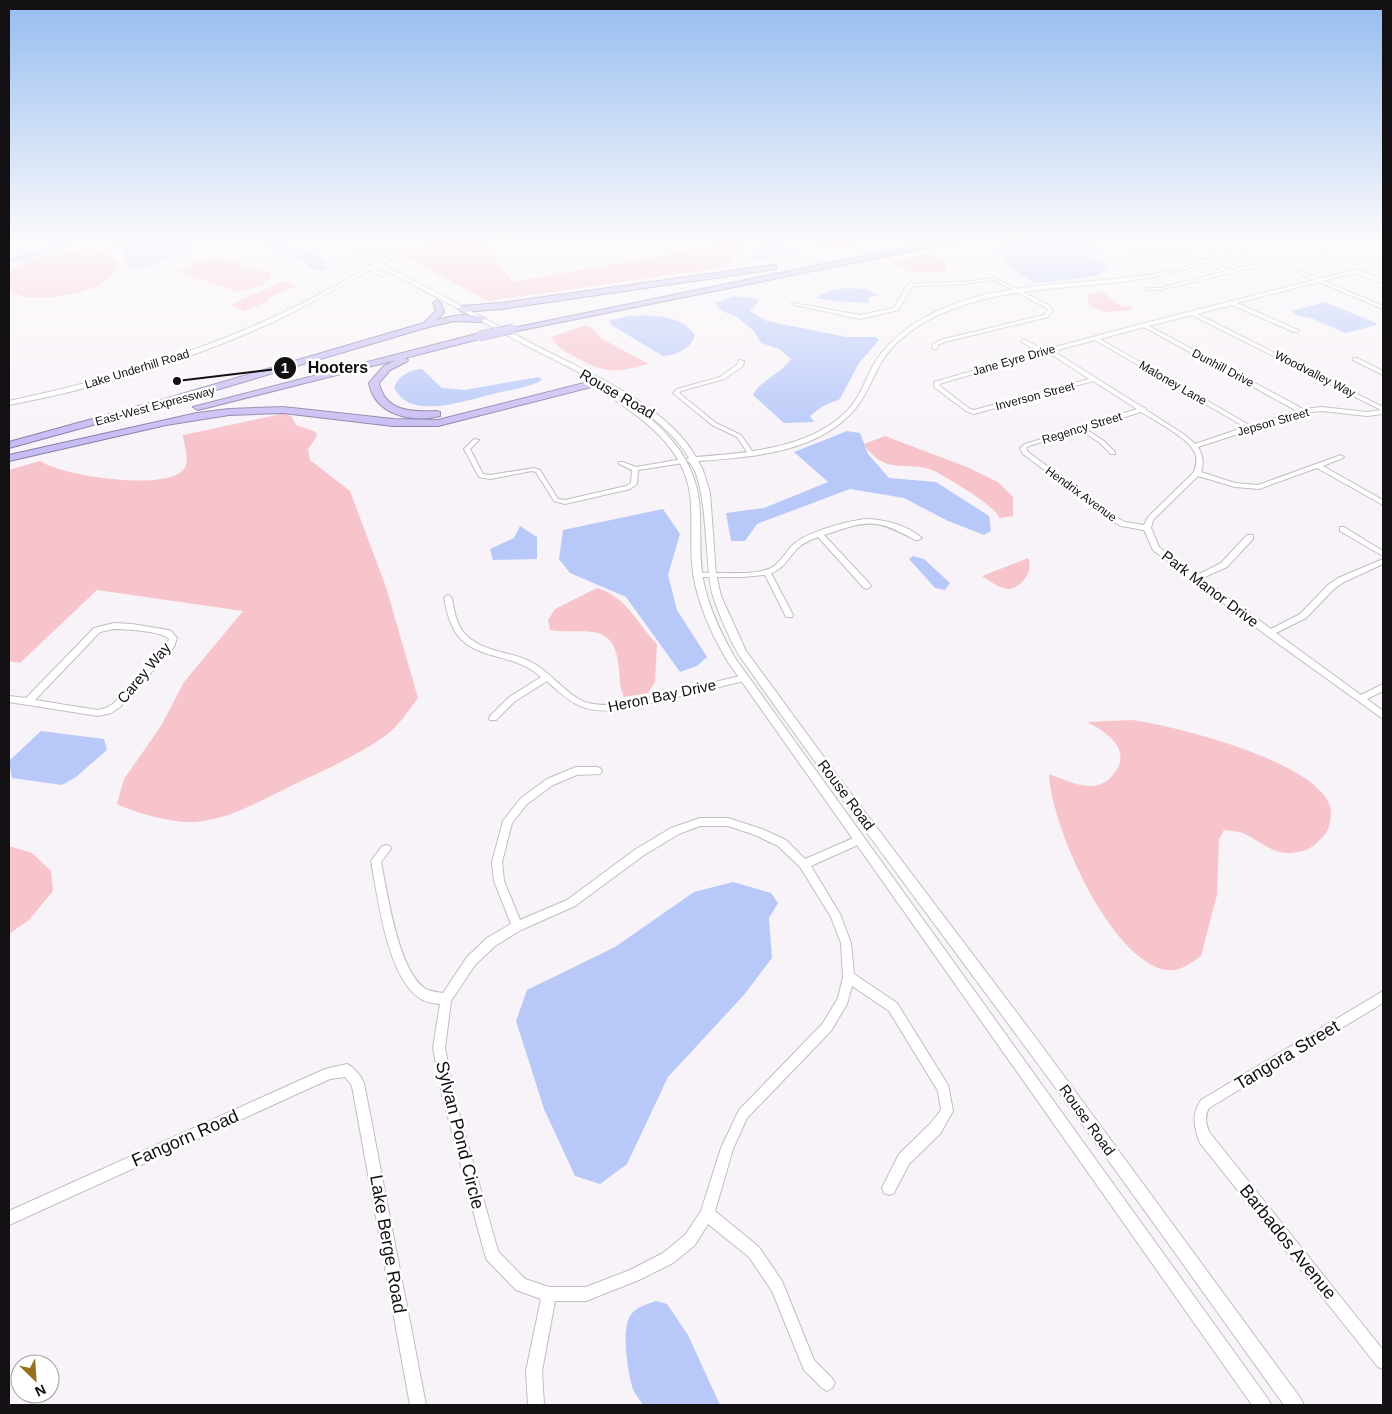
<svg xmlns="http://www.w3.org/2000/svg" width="1392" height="1414" viewBox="0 0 1392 1414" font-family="Helvetica,sans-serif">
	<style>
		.green { fill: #f8c4cc }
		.water { fill: #b8c9f9 }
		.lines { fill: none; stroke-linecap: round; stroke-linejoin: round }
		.minor-casing { stroke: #c2bdc3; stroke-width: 2 }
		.tertiary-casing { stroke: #c2bdc3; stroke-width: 2 }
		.motorway-casing { stroke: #8880a5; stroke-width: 2 }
		.minor { fill: #fff; fill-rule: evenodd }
		.tertiary { fill: #fff; fill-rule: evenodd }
		.motorway { fill: #c8bcf4; fill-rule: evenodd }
		.motorway-bridge-casing { stroke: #8880a5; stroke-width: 10; stroke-linecap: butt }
		.motorway-bridge { stroke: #c8bcf4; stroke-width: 9 }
		.labels { text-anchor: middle; stroke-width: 5; stroke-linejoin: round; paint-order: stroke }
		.far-street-label { font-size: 12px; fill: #121013; stroke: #fff }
		.street-label { font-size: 15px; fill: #121013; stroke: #fff }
		.near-street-label { font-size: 18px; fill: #121013; stroke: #fff }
		.leader { fill: none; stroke: #121013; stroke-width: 2 }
		.callout-dot { fill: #121013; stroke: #fff; stroke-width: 2 }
		.mark-label { font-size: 15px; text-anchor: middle; font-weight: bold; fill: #fff }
		.callout-label { font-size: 16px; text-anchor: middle; font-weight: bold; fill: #121013; stroke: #fff; stroke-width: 5; stroke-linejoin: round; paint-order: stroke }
	</style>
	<rect width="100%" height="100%" fill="#f8f3f9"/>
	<path class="green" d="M 431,240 L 482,240 L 512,282 L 716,246 L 709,240 L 746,243 L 747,245 L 733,254 L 726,267 L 488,301 L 403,256 Z
		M 806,240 L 878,240 C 862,246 818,257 806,240 Z
		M 81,250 C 96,250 108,250 119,262 L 118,267 C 113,273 108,280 101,284 C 81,295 27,305 9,290 L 9,275 C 21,258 61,253 81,250 Z
		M 930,254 L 944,261 L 947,272 L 913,272 L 890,264 L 892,261 Z
		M 208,259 L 224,259 L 268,272 L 271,278 L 264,284 L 239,292 L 177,272 C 186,269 195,261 208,259 Z
		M 284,281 L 297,286 L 267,298 L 270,300 L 244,311 L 230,305 Z
		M 1103,292 L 1122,307 L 1132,306 L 1131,310 L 1105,312 L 1091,307 L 1088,302 L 1089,294 Z
		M 584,326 L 591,327 L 602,339 L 649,364 C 616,372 608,375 577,358 C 565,352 558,348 551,337 Z
		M 286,413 L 292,417 L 296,425 L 316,432 L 317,436 L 308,449 L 310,460 L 350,491 L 386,587 L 418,698 C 408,711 399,726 385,736 C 355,757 320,772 287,788 C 258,802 227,820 194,822 C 177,824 132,812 117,804 L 124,779 L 161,726 L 184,682 L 243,611 L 97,590 L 20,663 L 9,661 L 9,470 L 40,461 C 62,476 167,492 184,469 C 190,460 184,445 183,435 Z
		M 885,436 L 967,467 L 998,482 L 1013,497 L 1013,516 L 999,518 C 998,507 943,475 932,470 C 911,462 891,472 874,456 C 870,452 866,449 864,444 Z
		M 1028,558 C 1031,564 1030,571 1026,577 C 1011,598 999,587 982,576 Z
		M 597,588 C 628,598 635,621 657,644 L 655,682 L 648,693 L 624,697 C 619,687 620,673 618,662 C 613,620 580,635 550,630 L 548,620 L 555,609 Z
		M 1132,720 C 1172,725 1335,765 1331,815 C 1330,822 1330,827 1326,833 C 1313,848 1308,852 1288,853 C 1271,853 1257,839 1243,833 C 1237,831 1230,831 1224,830 L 1219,839 L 1217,895 L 1201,956 C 1191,963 1180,972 1166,970 C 1110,960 1051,826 1049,774 C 1063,779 1082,789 1098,785 C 1106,783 1111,778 1116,771 C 1131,748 1105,731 1087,722 Z
		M 9,846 L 32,853 L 51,871 L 53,891 L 29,920 L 9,934 Z"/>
	<path class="water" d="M 57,240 L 200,240 L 191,249 L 192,253 L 158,261 L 145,267 L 128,267 L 124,262 L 126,257 L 123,250 C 90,235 51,254 19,262 L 9,261 L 11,258 L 47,246 Z
		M 759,240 L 794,240 L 783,244 L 787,248 L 799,251 L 755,260 L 751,258 L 752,252 Z
		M 1019,240 L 1095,240 L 1103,247 L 1088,257 L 1102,264 L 1107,269 L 1098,275 L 1084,278 L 1035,283 L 1011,269 L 1003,254 L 987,248 Z
		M 265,241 C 281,242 325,249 326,269 L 320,271 L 311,268 L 304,261 L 294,256 L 257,246 Z
		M 848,288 L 865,289 L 878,295 L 868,298 L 869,303 L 832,301 L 815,298 L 831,290 Z
		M 734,296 L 757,299 L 758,302 L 750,311 L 767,321 L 846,337 L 876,337 L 879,340 L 859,363 L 840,399 L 823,406 L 810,416 L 814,422 L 784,423 L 753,395 C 758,382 782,373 791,359 L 779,349 L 761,343 L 754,331 L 736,316 L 724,312 L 714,303 Z
		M 1325,302 L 1376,323 L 1376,325 L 1346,333 L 1311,318 L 1298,316 L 1292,311 Z
		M 629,316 C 652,315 680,314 695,335 C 691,349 676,355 663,356 L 610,324 L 610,320 Z
		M 422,369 L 442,388 L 464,390 L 539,377 L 542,380 C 528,388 509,390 493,394 C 466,400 409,422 394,387 C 400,375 409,370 422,369 Z
		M 847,431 L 860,433 L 868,454 L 889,478 L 936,482 L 989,516 L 991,531 L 984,535 L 948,521 L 904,498 L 850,489 L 757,524 L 745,541 L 731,541 L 726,513 L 764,508 L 828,482 L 794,452 Z
		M 663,509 L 680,534 L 668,575 L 677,610 L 707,657 L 697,666 L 680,672 L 626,597 L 570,573 L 559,559 L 563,530 Z
		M 520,526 L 537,537 L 537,559 L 493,560 L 490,549 L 514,538 Z
		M 913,556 L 924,559 L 950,583 L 945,590 L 935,588 L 909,559 Z
		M 41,731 L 104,739 L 107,750 L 76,777 L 62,785 L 12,778 L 9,761 Z
		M 733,882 L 771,893 L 778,903 L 769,918 L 772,958 L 743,996 L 668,1077 L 627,1164 L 600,1184 L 575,1176 L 544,1109 L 516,1021 L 527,990 L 615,947 L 694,892 Z
		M 656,1301 L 667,1304 L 688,1335 L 720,1405 L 643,1405 C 640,1400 635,1394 633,1389 C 628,1374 621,1330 630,1316 C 635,1307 648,1304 656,1301 Z"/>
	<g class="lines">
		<defs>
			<path id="minor" d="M 1123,240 L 1128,240 C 1156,268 1180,240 1211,240 L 1179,251 L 1232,270 L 1280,258 L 1283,256 L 1285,257 L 1284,260 L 1160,290 L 1147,290 L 1147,288 L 1160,288 L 1226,271 L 1175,252 L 1154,256 L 1142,254 L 1132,250 Z
				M 1353,240 L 1363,240 L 1320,250 L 1318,249 Z
				M 1383,263 L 1383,265 L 1359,271 L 1383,280 L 1383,283 L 1354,273 L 1324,281 L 1383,306 L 1383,309 L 1319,282 L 1237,303 L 1298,330 L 1298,332 L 1294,332 L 1232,305 L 1197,314 L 1383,407 L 1383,414 L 1367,416 L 1322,411 L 1303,413 L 1198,447 C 1203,456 1204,462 1201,472 L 1235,483 L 1258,485 L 1341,455 L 1344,457 L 1343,458 L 1323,466 L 1383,500 L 1383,505 L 1317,468 L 1259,489 L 1235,487 L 1198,476 L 1153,520 L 1151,528 L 1159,547 L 1197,575 L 1221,563 L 1247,535 L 1253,535 L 1253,539 L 1227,567 L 1202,578 L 1271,629 L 1300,614 L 1328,585 L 1338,578 L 1383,559 L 1383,564 L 1344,582 L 1334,589 L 1306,618 L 1276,633 L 1361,695 L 1383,684 L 1383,691 L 1367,699 L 1383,711 L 1383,719 L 1266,635 L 1153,550 L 1144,530 L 1121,526 L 1112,521 L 1023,454 L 1020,448 L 1025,444 L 1137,409 L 1093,381 L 974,414 L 966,411 L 934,387 L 934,382 L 1038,352 L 1022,342 L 1022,340 L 1026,340 L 1044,350 L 1141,324 L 1315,280 L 1295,272 L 1295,270 L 1299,270 L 1320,279 ZM 1192,315 L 1381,410 L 1367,412 L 1322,407 L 1303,409 L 1149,326 ZM 1144,327 L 1297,411 L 1251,426 L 1100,339 ZM 1095,340 L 1245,427 L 1195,444 L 1185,435 L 1146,410 L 1145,408 L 1142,407 L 1058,354 L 1050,352 ZM 1044,353 L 1054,356 L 1089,379 L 974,410 L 970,409 L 940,386 L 939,384 ZM 1141,412 C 1155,421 1188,437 1195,453 C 1198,459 1196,466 1194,472 L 1148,517 L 1144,525 L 1125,522 L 1116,517 L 1028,452 L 1026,448 L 1029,446 L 1080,430 L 1100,443 L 1111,454 L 1115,454 L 1115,452 L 1104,441 L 1086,429 Z
				M 995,278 L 1049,305 L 1053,310 L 1048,317 L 944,342 L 938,345 L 937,349 L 935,350 L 932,348 L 933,344 L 940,340 L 1044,315 L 1048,310 L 1045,307 L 994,280 L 962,284 L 912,286 L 898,310 L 860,319 L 791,304 L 793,303 L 860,315 L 894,308 L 908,284 L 962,282 Z
				M 1353,358 L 1357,358 L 1383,371 L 1383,375 L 1353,360 Z
				M 739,360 L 744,361 L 743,366 L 724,379 L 681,391 L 679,393 L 716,423 L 741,435 L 754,454 L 751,456 L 749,455 L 737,437 L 712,425 L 673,393 L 677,389 L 720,377 L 738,364 Z
				M 474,439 L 479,440 L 470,449 L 483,474 L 490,475 L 534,468 L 540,470 L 558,499 L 565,500 L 626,486 L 631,483 L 632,470 L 619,464 L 619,462 L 623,462 L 636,467 L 683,459 L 686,461 L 683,463 L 638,470 L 637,484 L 630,489 L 565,504 L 554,501 L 536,472 L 532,471 L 490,479 L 479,477 L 464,449 Z
				M 864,519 C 884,519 907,525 922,538 L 918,540 L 915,540 C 874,517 867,521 824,535 L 870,584 L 871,586 L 867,589 L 864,588 L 818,537 C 810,540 803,543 797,549 C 788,558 784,569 771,573 L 793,615 L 792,617 L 786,617 L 765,575 L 743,577 L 698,577 L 694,575 L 698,573 C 717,572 755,576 771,568 C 782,562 786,550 795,543 C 810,531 845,522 864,519 Z
				M 1340,527 L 1344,527 L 1383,551 L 1383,556 L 1340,531 Z
				M 448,595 L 452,598 C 454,610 456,624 465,634 C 482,652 508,651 529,661 C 551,671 566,696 588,703 C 600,706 612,705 623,704 L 744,675 L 748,678 L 744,681 L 623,710 C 585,713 574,707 547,681 L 514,702 L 496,720 L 490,720 L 489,718 L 490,716 L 508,698 L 541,677 C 533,670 524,665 515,662 C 491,654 465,652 453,628 C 448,618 446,608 444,598 Z
				M 114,623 L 132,624 L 168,630 L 171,631 L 177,638 L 174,647 L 120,707 L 111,713 L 98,716 L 9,702 L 9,696 L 26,698 L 94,628 ZM 114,629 C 125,629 162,631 169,639 L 167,644 L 114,703 L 106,708 L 98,710 L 35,700 L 100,632 Z
				M 576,767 L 597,767 L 600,768 L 602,771 L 600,774 L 577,775 L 553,785 L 527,804 L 512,823 L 502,862 L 504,881 L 520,920 L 567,900 L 636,849 L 671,828 L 700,818 L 728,818 L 762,829 L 786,840 L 805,859 L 858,836 L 862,837 L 863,840 L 862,843 L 811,866 L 840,914 L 851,943 L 854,974 L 897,1003 L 948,1085 L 953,1111 L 940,1134 L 909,1164 L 894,1193 L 889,1195 L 884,1193 L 882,1188 L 899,1154 L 930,1124 L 941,1110 L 938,1091 L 889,1011 L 852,986 L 847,1004 L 831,1031 L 747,1118 L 733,1149 L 715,1211 L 759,1247 L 782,1281 L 814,1360 L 832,1378 L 835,1383 L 832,1388 L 827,1391 L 822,1388 L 804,1370 L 772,1291 L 749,1257 L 708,1224 L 695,1245 L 673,1263 L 639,1280 L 586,1301 L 555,1301 L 542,1371 L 544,1405 L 528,1405 L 526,1371 L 541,1299 L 516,1290 L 487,1260 L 485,1255 L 442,1095 L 433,1048 L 440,1004 C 432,1003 424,1002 418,997 C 387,974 378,898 371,861 L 382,846 L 386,845 L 390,846 L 391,849 L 381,862 C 387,891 399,977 428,990 C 433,992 439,992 443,993 L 467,957 L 487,938 L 511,924 L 494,881 L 492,862 L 503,821 L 521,798 L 547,779 ZM 700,826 L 728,826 L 755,835 L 778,846 L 800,867 L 831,917 L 841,943 L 843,977 L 838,998 L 823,1023 L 739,1110 L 721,1148 L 701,1211 L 685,1235 L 663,1253 L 630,1270 L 586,1287 L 549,1287 L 525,1279 L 498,1251 L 454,1095 L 445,1048 L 451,1001 L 475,965 L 495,946 L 521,930 L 575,906 L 644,855 L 679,834 Z
				M 1383,991 L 1383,1003 L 1209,1108 C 1204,1117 1206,1125 1210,1133 L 1383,1350 L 1383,1369 L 1378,1367 L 1200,1143 C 1194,1127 1191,1115 1201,1100 Z
				M 347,1064 C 354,1067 361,1076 364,1083 L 426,1405 L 410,1405 L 352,1086 L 345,1077 L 330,1079 L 9,1225 L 9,1211 L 325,1069 Z"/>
			<path id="tertiary" d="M 416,240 L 422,240 L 382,264 C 432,290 482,317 533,344 C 585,371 666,404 696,457 C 747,453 822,448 855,401 C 863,389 867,376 874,364 C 885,345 902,331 920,320 C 995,276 1089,288 1171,271 C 1202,264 1238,240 1268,240 C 1259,244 1249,247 1240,250 C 1205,263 1172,275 1135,280 C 1071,289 1005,287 945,312 C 921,322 894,340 881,363 C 872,378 867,395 855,409 C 818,453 751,457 698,461 L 703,470 L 710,493 L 716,574 L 721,596 L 746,651 L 837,775 L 1036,1038 L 1301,1399 L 1304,1405 L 1284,1405 C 1198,1285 1112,1164 1024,1045 C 929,916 833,789 741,658 C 732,645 718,612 713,596 C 704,569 709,471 686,460 L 689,458 C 661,408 575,371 525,345 C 476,318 427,292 378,266 L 374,268 L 384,274 L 384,276 L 380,276 L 370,270 C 338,288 306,306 273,322 C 190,360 99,388 9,405 L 9,401 C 98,382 186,357 269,319 C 303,304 335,286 367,268 L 363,265 L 364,264 L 371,266 L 374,264 L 371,262 L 371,260 L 378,261 Z
				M 400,243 L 402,246 L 379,253 L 356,252 L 353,250 L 356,248 L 379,249 Z
				M 612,396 C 622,395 636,408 644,414 C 673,436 695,465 699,501 C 702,529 698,557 704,584 C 710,611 722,635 735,658 L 1268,1399 L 1271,1405 L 1252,1405 L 728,662 C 712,635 698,605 693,573 C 690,550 692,527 691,504 C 689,454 651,424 612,398 Z"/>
			<path id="motorway" d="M 940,240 L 981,240 L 944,248 L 941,245 L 512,332 L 508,329 Z
				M 773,265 L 776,265 L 776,269 L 501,309 L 462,312 L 458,309 L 462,306 L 501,303 Z
				M 437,300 L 441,303 L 444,312 L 437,320 C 450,316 474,311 485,319 L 481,322 L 454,321 L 425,328 L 169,404 L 9,448 L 9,442 L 161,400 L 424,323 L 436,311 L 433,303 Z
				M 480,333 L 483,334 L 483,338 L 405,358 L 408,360 L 406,362 L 390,370 L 379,383 C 385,412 412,412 436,411 L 440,412 L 440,416 C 411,423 375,415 369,383 L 384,366 L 396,360 L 198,410 L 193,407 Z
				M 600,379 L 603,380 L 603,384 L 438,426 L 393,426 L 283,413 L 229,415 L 166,425 L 9,461 L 9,455 L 197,413 L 229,409 L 283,407 L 393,419 L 438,420 Z"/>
		</defs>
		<use href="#minor" class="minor-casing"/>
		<use href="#tertiary" class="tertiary-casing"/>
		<use href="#motorway" class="motorway-casing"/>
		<use href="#minor" class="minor"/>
		<use href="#tertiary" class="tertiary"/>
		<use href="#motorway" class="motorway"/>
		<defs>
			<path id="motorway-bridge" d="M 480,336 L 512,329"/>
		</defs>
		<use href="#motorway-bridge" class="motorway-bridge-casing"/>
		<use href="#motorway-bridge" class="motorway-bridge"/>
	</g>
	<linearGradient id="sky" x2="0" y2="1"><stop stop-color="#95bcef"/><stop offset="0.55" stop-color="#fcfafc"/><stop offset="1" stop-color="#fcfafc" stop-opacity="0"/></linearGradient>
	<rect width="1392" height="438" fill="url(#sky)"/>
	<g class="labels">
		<g class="far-street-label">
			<text transform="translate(1014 360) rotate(-16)" y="4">Jane Eyre Drive</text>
			<text transform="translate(1223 368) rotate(28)" y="4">Dunhill Drive</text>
			<text transform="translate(137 369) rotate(-17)" y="4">Lake Underhill Road</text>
			<text transform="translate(1315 374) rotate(27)" y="4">Woodvalley Way</text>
			<text transform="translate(1173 383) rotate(30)" y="4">Maloney Lane</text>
			<text transform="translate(1035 396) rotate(-15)" y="4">Inverson Street</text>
			<text transform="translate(155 406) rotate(-15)" y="4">East-West Expressway</text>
			<text transform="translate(1273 422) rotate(-16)" y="4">Jepson Street</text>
			<text transform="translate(1082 428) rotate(-17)" y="4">Regency Street</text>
			<text transform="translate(1081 494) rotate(36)" y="4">Hendrix Avenue</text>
		</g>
		<g class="street-label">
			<text transform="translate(617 394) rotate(30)" y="5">Rouse Road</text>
			<text transform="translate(1210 589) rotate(37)" y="5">Park Manor Drive</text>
			<text transform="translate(144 673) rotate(-50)" y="5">Carey Way</text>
			<text transform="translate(662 696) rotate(-12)" y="5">Heron Bay Drive</text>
			<text transform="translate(846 795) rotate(53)" y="5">Rouse Road</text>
			<text transform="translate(1087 1120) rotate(54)" y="5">Rouse Road</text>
		</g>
		<g class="near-street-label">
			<text transform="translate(1287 1055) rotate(-31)" y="6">Tangora Street</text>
			<text transform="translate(460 1135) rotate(76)" y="6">Sylvan Pond Circle</text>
			<text transform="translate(185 1138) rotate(-24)" y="6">Fangorn Road</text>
			<text transform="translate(1288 1242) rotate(51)" y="6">Barbados Avenue</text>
			<text transform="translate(388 1244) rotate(80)" y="6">Lake Berge Road</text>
		</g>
	</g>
	<path class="leader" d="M177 381L285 368"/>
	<g class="callout-dot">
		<circle cx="177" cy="381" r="5"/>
		<circle cx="285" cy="368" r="12"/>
	</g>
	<g class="mark-label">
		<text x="285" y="373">1</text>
	</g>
	<g class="callout-label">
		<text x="338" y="373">Hooters</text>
	</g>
	<rect width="1392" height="1414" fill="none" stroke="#121013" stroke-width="20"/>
	<g transform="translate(35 1379) rotate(155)"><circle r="24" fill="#ffffff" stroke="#a09fa1"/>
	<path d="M0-4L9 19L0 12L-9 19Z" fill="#97721c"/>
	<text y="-8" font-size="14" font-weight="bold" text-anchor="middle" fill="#121013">N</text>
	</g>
</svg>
